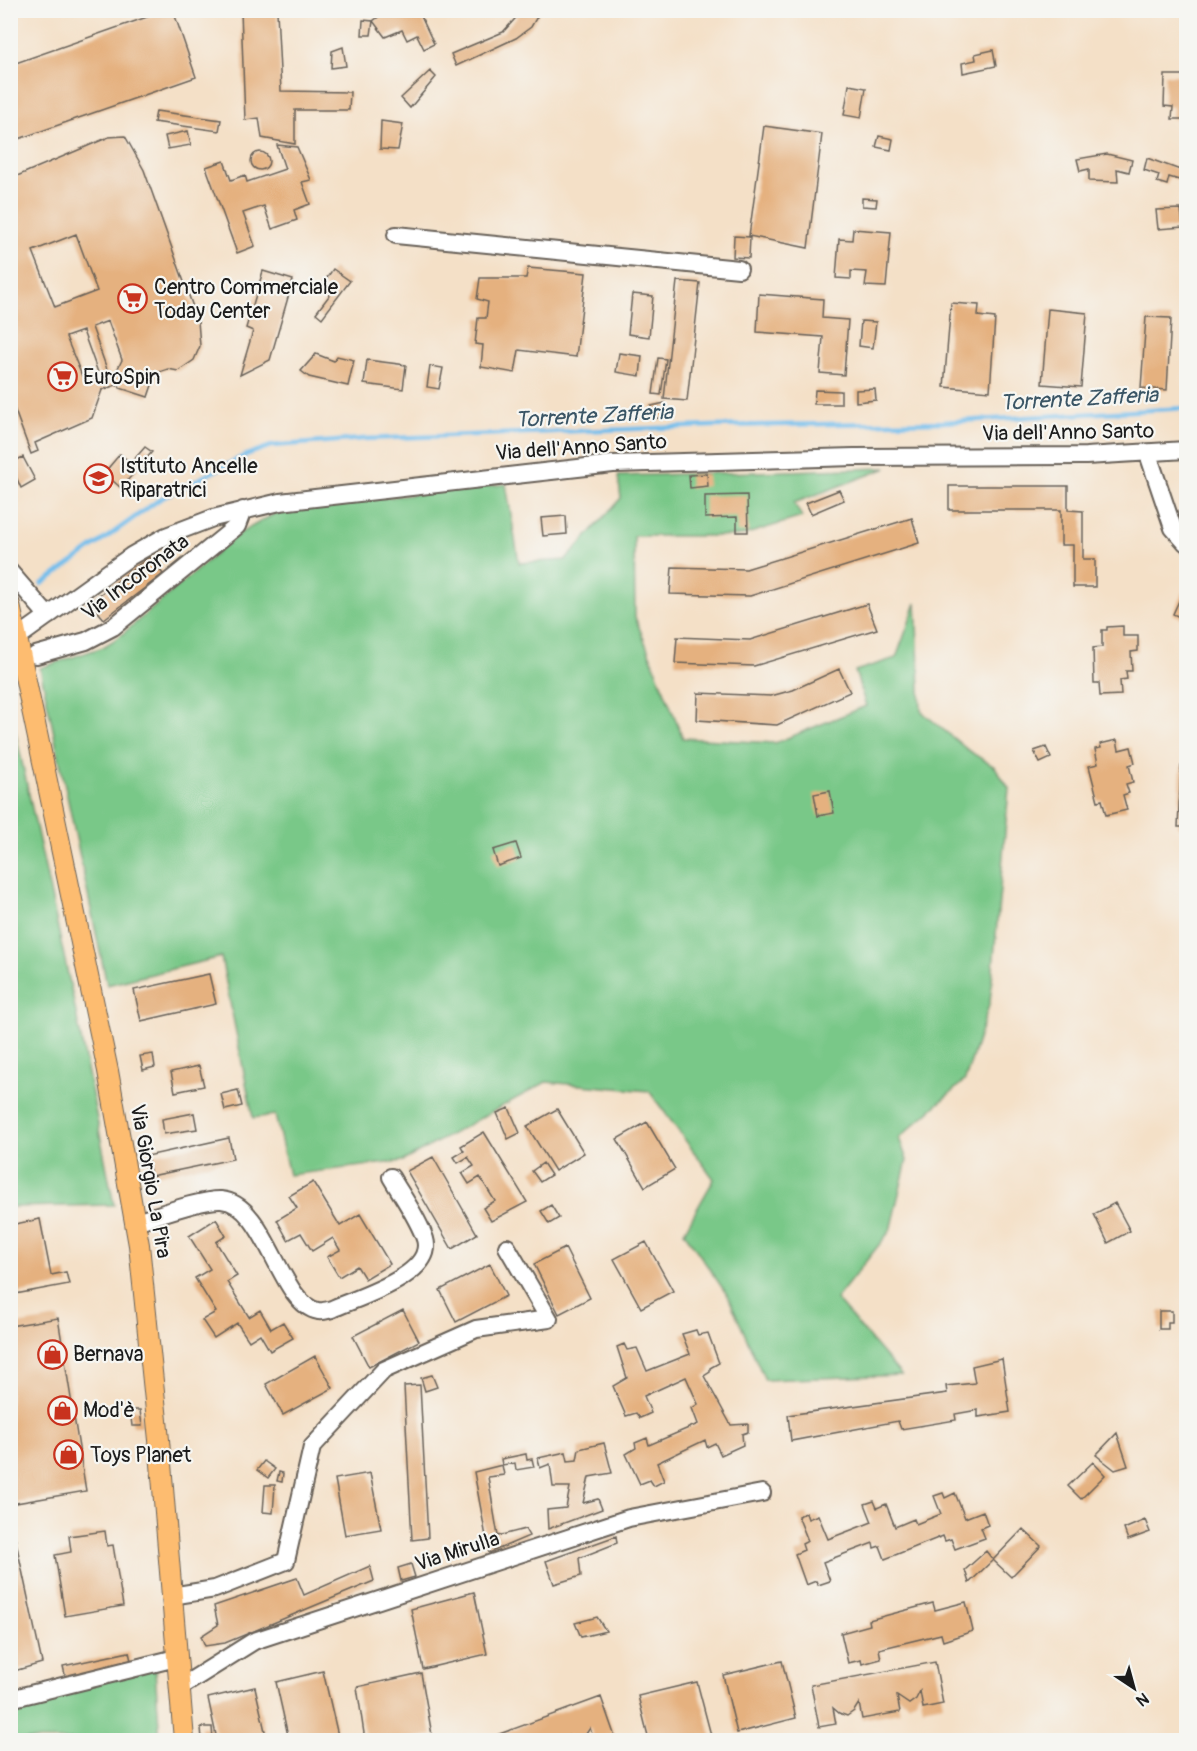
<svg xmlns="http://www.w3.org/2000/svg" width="1197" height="1751" viewBox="0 0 1197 1751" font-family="Pangolin,sans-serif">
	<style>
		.green { fill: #79c888; stroke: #4a7252; stroke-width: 1.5 }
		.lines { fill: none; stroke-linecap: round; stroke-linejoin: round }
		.stream { stroke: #73beec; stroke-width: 4.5 }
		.building { fill: #e5b17f; fill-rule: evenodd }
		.minor-casing { stroke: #686158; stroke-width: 20 }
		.major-casing { stroke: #686158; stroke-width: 22 }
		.minor { stroke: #fff; stroke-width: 16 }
		.major { stroke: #fdbc70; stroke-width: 20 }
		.labels { text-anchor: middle; stroke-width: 4.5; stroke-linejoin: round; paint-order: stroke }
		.poi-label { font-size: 21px; fill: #1c1c1c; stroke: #f6f6f2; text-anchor: start }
		.street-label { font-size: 21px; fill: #1c1c1c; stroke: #f6f6f2 }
		.water-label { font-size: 22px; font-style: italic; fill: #3a5565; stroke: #f6f6f2 }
	</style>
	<rect width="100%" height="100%" fill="#f6f6f2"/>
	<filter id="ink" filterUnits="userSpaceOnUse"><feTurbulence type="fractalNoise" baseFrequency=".0167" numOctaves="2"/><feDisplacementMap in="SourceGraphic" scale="12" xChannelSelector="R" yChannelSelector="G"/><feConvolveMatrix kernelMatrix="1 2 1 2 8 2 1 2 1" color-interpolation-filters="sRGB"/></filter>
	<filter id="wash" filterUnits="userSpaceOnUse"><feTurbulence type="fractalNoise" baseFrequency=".008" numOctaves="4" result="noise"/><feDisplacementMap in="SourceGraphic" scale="24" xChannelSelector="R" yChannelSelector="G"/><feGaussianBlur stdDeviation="1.35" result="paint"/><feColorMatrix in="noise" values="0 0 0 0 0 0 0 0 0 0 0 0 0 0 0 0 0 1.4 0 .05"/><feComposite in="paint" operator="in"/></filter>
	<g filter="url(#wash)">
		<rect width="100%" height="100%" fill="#f4e0c7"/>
		<path class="green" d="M 887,468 L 794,503 L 802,517 L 740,536 L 634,536 L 635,617 L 683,738 L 775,743 L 866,706 L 855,671 L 896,658 L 916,603 L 921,711 L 969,751 L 995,767 L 1009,788 L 990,1002 L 965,1080 L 899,1138 L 907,1160 L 890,1231 L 836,1299 L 901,1375 L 765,1380 L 728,1296 L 684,1232 L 714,1179 L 649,1091 L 546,1082 L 403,1161 L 289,1175 L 275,1115 L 253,1118 L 221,957 L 107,985 L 40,668 L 103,647 L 119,637 L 240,533 L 274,514 L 301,507 L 506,484 L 519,563 L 566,560 L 621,498 L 618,476 Z
			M 11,711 L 72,993 L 114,1205 L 11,1207 Z
			M 155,1669 L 160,1740 L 11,1740 L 10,1705 Z"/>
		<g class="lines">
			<path class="stream" d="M 42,584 L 160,499 L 246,455 L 271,446 L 363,439 L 712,426 L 942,422 L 1186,408"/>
		</g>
		<g id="blocks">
			<path class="building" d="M 167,10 L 173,10 L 196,77 L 10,142 L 10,65 Z
				M 388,10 L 418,10 L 434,44 L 424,49 L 417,35 L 407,40 L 402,30 L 385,37 L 373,21 Z
				M 523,10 L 541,10 L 531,27 L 516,38 L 456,66 L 451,54 L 503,32 Z
				M 241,11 L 277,11 L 281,91 L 350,92 L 349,110 L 295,110 L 295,144 L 262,138 L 259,118 L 245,120 Z
				M 363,20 L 373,21 L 371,35 L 362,35 Z
				M 343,47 L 346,66 L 331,68 L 332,51 Z
				M 993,50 L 996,66 L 963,73 L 962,63 L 976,60 L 975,54 Z
				M 430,71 L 436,77 L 410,108 L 401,98 Z
				M 1165,75 L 1186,75 L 1186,119 L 1172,119 L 1173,107 L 1164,106 Z
				M 849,85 L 866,88 L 861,118 L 844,115 Z
				M 156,111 L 221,120 L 219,131 L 154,122 Z
				M 381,121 L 403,124 L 398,150 L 380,149 Z
				M 764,126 L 822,134 L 808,248 L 749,236 Z
				M 188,131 L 191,145 L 168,149 L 165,136 Z
				M 125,136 L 144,170 L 198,321 L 200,346 L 194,360 L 178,371 L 168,369 L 156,373 L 148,397 L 120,388 L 119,384 L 102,390 L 92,418 L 35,443 L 38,451 L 31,454 L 10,397 L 10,179 L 109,137 ZM 76,234 L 97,291 L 55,307 L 33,251 ZM 108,321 L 122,360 L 116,372 L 109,375 L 92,327 ZM 83,331 L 100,378 L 93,380 L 82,376 L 66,337 Z
				M 879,136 L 893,139 L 891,150 L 876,147 Z
				M 277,145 L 297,147 L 311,180 L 302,182 L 310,204 L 294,210 L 297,220 L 272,229 L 264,206 L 243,213 L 255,246 L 237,253 L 206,167 L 224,161 L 231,180 L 245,175 L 247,182 L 285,169 Z
				M251 161a9 9 0 1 1 18 0a9 9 0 1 1-18 0Z
				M 1107,154 L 1132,160 L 1129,172 L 1117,169 L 1118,182 L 1089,181 L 1089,169 L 1080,171 L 1077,159 Z
				M 1147,158 L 1186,172 L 1186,182 L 1169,177 L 1167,185 L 1157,182 L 1159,175 L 1144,170 Z
				M 862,198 L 877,199 L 876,207 L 862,206 Z
				M 1181,209 L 1183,227 L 1158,229 L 1156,210 Z
				M 853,229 L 891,232 L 886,287 L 865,286 L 867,272 L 851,271 L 851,279 L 836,278 L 839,239 L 852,240 Z
				M 734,236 L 750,237 L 749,258 L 733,257 Z
				M 528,268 L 586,273 L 576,357 L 519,350 L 515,373 L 481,367 L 483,345 L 475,344 L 478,318 L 486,318 L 488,302 L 477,299 L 480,278 L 526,278 Z
				M 333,269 L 350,281 L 322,318 L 316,313 L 332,292 L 322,285 Z
				M 263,271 L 293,280 L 270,360 L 240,375 L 253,331 L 246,328 Z
				M 677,281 L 700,283 L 687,401 L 664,399 Z
				M 632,294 L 653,296 L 649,337 L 628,334 Z
				M 759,294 L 823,299 L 822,318 L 848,320 L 844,375 L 820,373 L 823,337 L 757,332 Z
				M 951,303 L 979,305 L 978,316 L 995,318 L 990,391 L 944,387 Z
				M 1048,309 L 1087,313 L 1081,387 L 1042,384 Z
				M 1146,317 L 1171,318 L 1167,390 L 1141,388 Z
				M 861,321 L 876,322 L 873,348 L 859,346 Z
				M 619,353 L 642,356 L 640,376 L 616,372 Z
				M 316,354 L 334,361 L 337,356 L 354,360 L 348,386 L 309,377 L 301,371 Z
				M 658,358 L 666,359 L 661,395 L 653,394 Z
				M 367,360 L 406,365 L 403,389 L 364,384 Z
				M 430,366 L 443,368 L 439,389 L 427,387 Z
				M 875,389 L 876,400 L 856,402 L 856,390 Z
				M 815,390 L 841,391 L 841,404 L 814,404 Z
				M 665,403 L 667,416 L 653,419 L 651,406 Z
				M 145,447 L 152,452 L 121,488 L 104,473 L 120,454 L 131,463 Z
				M 23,457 L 35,480 L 21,488 L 10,463 Z
				M 707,474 L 708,486 L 690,488 L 689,475 Z
				M 949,486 L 1068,486 L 1068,510 L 1083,511 L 1083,559 L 1095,559 L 1095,587 L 1073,587 L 1073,545 L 1061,545 L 1061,510 L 949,510 Z
				M 839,490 L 844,500 L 811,514 L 806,503 Z
				M 747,495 L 748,532 L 737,532 L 737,517 L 705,518 L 705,496 Z
				M 566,516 L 567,534 L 543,536 L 541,518 Z
				M 912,518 L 919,543 L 750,596 L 670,594 L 672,567 L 746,569 Z
				M 149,557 L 163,574 L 104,619 L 90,602 Z
				M 1183,592 L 1186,594 L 1186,620 L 1173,614 Z
				M 867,604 L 877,629 L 754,666 L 675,663 L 677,637 L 750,640 Z
				M 1123,626 L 1123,636 L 1138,636 L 1138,651 L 1131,652 L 1132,671 L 1126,671 L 1127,679 L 1120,680 L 1121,695 L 1100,696 L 1099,683 L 1094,683 L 1093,648 L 1102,647 L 1102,630 L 1107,630 L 1107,627 Z
				M 839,669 L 850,692 L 777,725 L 697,720 L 698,693 L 771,696 L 793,690 Z
				M 1117,740 L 1119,750 L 1131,747 L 1135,763 L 1129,765 L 1133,782 L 1126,784 L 1129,793 L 1123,795 L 1127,810 L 1106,815 L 1102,800 L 1098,801 L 1089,766 L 1098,764 L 1095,749 L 1101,748 L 1100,744 Z
				M 1046,747 L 1051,758 L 1040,763 L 1034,751 Z
				M 1181,766 L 1186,766 L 1186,827 L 1178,827 Z
				M 830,791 L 834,813 L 818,816 L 814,794 Z
				M 516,843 L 521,858 L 498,866 L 493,850 Z
				M 209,974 L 216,1004 L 141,1021 L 134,990 Z
				M 153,1054 L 155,1067 L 143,1070 L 140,1056 Z
				M 199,1066 L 204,1086 L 175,1092 L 171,1072 Z
				M 238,1090 L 242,1106 L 225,1110 L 221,1094 Z
				M 509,1108 L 520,1133 L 508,1139 L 497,1113 Z
				M 557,1109 L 584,1153 L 555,1171 L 527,1126 Z
				M 194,1113 L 197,1129 L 164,1134 L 162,1119 Z
				M 647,1122 L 675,1169 L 645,1187 L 617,1139 Z
				M 484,1132 L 527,1202 L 491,1221 L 483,1208 L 495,1201 L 480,1177 L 469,1184 L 462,1173 L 474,1166 L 468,1157 L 458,1163 L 454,1157 L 464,1151 L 461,1146 Z
				M 229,1138 L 233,1159 L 151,1176 L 147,1156 Z
				M 433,1157 L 477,1234 L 452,1249 L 407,1171 Z
				M 543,1163 L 551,1175 L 540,1182 L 532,1171 Z
				M 313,1182 L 340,1226 L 360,1214 L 390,1264 L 365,1279 L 357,1266 L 339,1277 L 327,1257 L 340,1250 L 333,1238 L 312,1251 L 301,1233 L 288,1240 L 277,1220 L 297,1208 L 289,1196 Z
				M 1115,1203 L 1130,1231 L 1108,1243 L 1094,1214 Z
				M 551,1205 L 559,1218 L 549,1224 L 541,1211 Z
				M 40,1219 L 51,1275 L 66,1272 L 69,1284 L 10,1295 L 10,1225 Z
				M 216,1219 L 226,1236 L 216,1242 L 237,1276 L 227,1282 L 249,1317 L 260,1310 L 271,1329 L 283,1322 L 293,1338 L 270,1351 L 260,1334 L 249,1341 L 237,1323 L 214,1338 L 202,1320 L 216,1312 L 195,1278 L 210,1269 L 189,1236 Z
				M 646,1242 L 673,1291 L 641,1308 L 614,1259 Z
				M 565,1248 L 590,1298 L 559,1314 L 534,1264 Z
				M 490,1264 L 506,1296 L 456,1322 L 440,1290 Z
				M 403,1310 L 419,1341 L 369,1367 L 353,1336 Z
				M 1159,1311 L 1172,1311 L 1172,1322 L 1168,1322 L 1168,1329 L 1159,1329 Z
				M 58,1318 L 86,1491 L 10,1504 L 10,1326 Z
				M 696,1330 L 698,1335 L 708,1333 L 719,1363 L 710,1368 L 710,1372 L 704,1376 L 731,1425 L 748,1424 L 748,1432 L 742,1434 L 743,1445 L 721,1455 L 715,1443 L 707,1447 L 705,1440 L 657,1463 L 664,1481 L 654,1486 L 650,1480 L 640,1484 L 626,1454 L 636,1448 L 635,1443 L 647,1438 L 649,1445 L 698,1424 L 692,1408 L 698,1404 L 686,1377 L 644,1396 L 651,1413 L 640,1418 L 636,1413 L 626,1416 L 613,1386 L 627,1378 L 617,1347 L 624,1344 L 627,1350 L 637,1348 L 647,1371 L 690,1354 L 682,1334 Z
				M 315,1356 L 333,1388 L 283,1415 L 266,1384 Z
				M 1002,1359 L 1010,1412 L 978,1417 L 978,1410 L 955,1414 L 956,1420 L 901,1429 L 898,1421 L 791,1441 L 788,1415 L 947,1393 L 946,1386 L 975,1383 L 972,1366 Z
				M 432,1375 L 437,1387 L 425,1391 L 421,1378 Z
				M 420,1385 L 428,1538 L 412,1540 L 404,1386 Z
				M 130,1410 L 140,1410 L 142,1426 L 132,1426 Z
				M 1117,1433 L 1128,1466 L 1115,1470 L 1096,1455 Z
				M 604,1443 L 612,1473 L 589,1477 L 583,1503 L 598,1499 L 602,1509 L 548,1529 L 547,1510 L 566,1508 L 570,1487 L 553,1487 L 550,1464 L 540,1468 L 538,1458 L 566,1452 L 568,1461 L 577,1460 L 579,1449 Z
				M 526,1454 L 527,1460 L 532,1459 L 534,1467 L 516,1470 L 515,1463 L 502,1465 L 501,1459 Z
				M 264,1461 L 275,1469 L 268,1478 L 257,1470 Z
				M 1093,1462 L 1105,1475 L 1081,1499 L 1068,1486 Z
				M 502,1465 L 504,1475 L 488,1477 L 498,1536 L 525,1529 L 529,1536 L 489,1553 L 474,1472 Z
				M 279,1472 L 283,1473 L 282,1482 L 277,1481 Z
				M 370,1473 L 381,1529 L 345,1535 L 335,1479 Z
				M 265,1485 L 275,1485 L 273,1513 L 263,1512 Z
				M 943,1493 L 945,1498 L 955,1493 L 965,1518 L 983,1511 L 988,1525 L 981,1528 L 985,1538 L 955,1549 L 951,1539 L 945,1541 L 943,1536 L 885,1559 L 880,1546 L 874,1548 L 873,1543 L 823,1562 L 830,1581 L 818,1585 L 816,1581 L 806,1585 L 795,1554 L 804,1550 L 802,1544 L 808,1541 L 798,1516 L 806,1513 L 808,1519 L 818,1515 L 828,1539 L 872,1522 L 865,1504 L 874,1501 L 877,1508 L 886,1504 L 895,1527 L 914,1519 L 916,1524 L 941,1514 L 934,1496 Z
				M 1145,1520 L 1150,1532 L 1128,1540 L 1124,1529 Z
				M 13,1528 L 42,1663 L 14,1671 L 16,1692 L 10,1692 L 10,1529 Z
				M 1023,1529 L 1041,1546 L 1011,1577 L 993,1560 Z
				M 105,1531 L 107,1546 L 113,1545 L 123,1606 L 65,1616 L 55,1555 L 71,1552 L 69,1536 Z
				M 616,1536 L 617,1543 L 579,1558 L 581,1576 L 554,1584 L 546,1561 Z
				M 986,1551 L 993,1560 L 969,1583 L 965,1570 Z
				M 411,1564 L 415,1577 L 401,1581 L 398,1568 Z
				M 370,1566 L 374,1581 L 225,1643 L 205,1646 L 201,1636 L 218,1625 L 214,1606 L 297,1578 L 304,1595 Z
				M 474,1592 L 487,1654 L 423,1669 L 411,1609 Z
				M 966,1602 L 973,1631 L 943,1641 L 941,1634 L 879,1649 L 881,1659 L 862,1664 L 861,1660 L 848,1663 L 841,1633 L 870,1625 L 869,1620 L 933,1603 L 935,1610 Z
				M 597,1617 L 606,1631 L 581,1637 L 575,1623 Z
				M 129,1652 L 132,1665 L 66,1679 L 63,1666 Z
				M 782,1661 L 796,1718 L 737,1733 L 723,1675 Z
				M 935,1662 L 943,1704 L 923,1708 L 920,1691 L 916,1699 L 909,1704 L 897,1696 L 900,1712 L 862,1719 L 859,1703 L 854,1711 L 847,1716 L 839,1713 L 833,1708 L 836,1724 L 819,1727 L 811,1685 Z
				M 323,1671 L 339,1740 L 289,1740 L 276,1682 Z
				M 421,1673 L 432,1735 L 405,1740 L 365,1740 L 357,1687 Z
				M 697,1682 L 712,1739 L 649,1740 L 638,1696 Z
				M 255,1687 L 267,1740 L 217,1740 L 208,1698 Z
				M 601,1697 L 615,1737 L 594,1740 L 590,1728 L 582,1740 L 574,1740 L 568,1735 L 570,1740 L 483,1740 Z
				M 201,1727 L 212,1727 L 213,1740 L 202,1740 Z"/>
		</g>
	</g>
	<g filter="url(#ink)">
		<use href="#blocks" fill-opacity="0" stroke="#686158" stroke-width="1.5"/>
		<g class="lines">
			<defs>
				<path id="minor" d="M 396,235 L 739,269
					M 1148,454 L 1173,528 L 1186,543
					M 10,572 L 48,616
					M 17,638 L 131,556 L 166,536 L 213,518 L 280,502 L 613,464 L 854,457 L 1086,456 L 1186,450
					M 36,655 L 86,641 L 113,627 L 237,526 L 243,510
					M 136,1222 C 156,1216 201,1199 221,1200 C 267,1203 279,1304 318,1311 C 322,1312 328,1310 332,1309 C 356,1298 436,1275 425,1239 C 418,1218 402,1196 391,1177
					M 171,1596 L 215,1589 L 286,1561 L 312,1447 L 384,1370 L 476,1329 L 549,1319 L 507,1247
					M 179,1688 L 254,1641 L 629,1518 L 762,1493
					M 10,1699 L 176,1658"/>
				<path id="major" d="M 10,605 L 108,1071 L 139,1245 L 159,1440 L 184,1740"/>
			</defs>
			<use href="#minor" class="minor-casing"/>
			<use href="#major" class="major-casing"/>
			<use href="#minor" class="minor"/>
			<use href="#major" class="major"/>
		</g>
	</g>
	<defs>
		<symbol id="supermarket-ring" viewBox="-11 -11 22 22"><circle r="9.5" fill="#f6f6f2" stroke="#c8321e" stroke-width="1.5"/><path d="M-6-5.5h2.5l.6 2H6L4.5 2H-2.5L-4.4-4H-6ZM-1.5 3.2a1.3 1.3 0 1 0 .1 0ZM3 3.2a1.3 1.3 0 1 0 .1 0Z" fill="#c8321e"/></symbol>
		<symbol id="school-ring" viewBox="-11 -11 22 22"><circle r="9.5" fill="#f6f6f2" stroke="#c8321e" stroke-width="1.5"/><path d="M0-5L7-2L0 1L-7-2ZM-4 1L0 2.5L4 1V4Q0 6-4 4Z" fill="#c8321e"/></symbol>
		<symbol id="shop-ring" viewBox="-11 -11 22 22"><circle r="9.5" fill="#f6f6f2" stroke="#c8321e" stroke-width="1.5"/><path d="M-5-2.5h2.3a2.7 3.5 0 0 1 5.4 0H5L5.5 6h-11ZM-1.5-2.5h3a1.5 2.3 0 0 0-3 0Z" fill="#c8321e"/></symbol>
	</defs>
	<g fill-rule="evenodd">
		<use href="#supermarket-ring" x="116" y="282" width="33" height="33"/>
		<use href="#supermarket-ring" x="46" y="360" width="33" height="33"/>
		<use href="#school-ring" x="82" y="462" width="33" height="33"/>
		<use href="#shop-ring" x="36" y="1338" width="33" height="33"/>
		<use href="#shop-ring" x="46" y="1394" width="33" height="33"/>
		<use href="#shop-ring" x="52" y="1438" width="33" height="33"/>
	</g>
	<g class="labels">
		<g class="poi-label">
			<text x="154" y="294">Centro Commerciale<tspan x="154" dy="24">Today Center</tspan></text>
			<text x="83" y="384">EuroSpin</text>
			<text x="120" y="473">Istituto Ancelle<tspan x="120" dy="24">Riparatrici</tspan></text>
			<text x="73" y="1361">Bernava</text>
			<text x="83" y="1417">Mod'è</text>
			<text x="90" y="1462">Toys Planet</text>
		</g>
		<g class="street-label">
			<text transform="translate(1068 432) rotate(-1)" y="7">Via dell'Anno Santo</text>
			<text transform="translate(581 447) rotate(-4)" y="7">Via dell'Anno Santo</text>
			<text transform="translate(135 577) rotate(-37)" y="7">Via Incoronata</text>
			<text transform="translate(151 1181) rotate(80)" y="7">Via Giorgio La Pira</text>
			<text transform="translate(457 1551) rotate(-18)" y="7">Via Mirulla</text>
		</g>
		<g class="water-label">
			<text transform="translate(1079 398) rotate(-3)" y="8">Torrente Zafferia</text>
			<text transform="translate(594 415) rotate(-3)" y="8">Torrente Zafferia</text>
		</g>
	</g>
	<rect width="1197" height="1751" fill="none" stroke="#f6f6f2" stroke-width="36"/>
	<g transform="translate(1134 1688) rotate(144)" stroke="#f6f6f2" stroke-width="4.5" paint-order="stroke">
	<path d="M0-4.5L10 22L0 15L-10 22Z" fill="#1c1c1c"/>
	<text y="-9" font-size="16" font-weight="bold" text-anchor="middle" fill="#1c1c1c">N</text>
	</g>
</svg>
